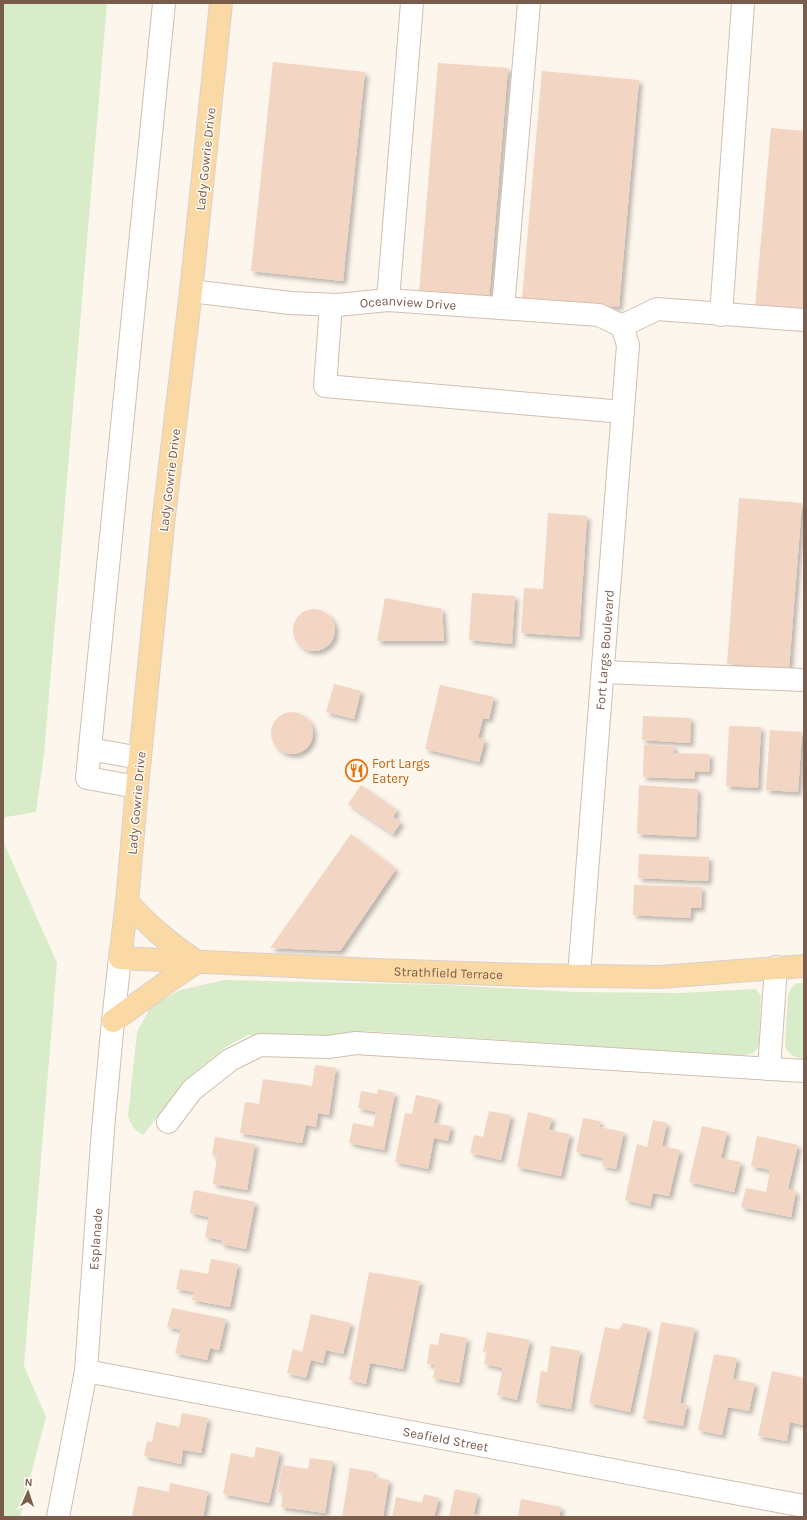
<svg xmlns="http://www.w3.org/2000/svg" width="807" height="1520" viewBox="0 0 807 1520" font-family="Karla,sans-serif">
	<style>
		.green { fill: #d8ecc9 }
		.building { fill: #f3d5c3; filter: url(#shadow) }
		.lines { fill: none; stroke-linecap: round; stroke-linejoin: round }
		.minor-casing { stroke: #d1beb0; stroke-width: 24 }
		.major-casing { stroke: #dad1cd; stroke-width: 24 }
		.minor { stroke: #fff; stroke-width: 22 }
		.major { stroke: #fbd9a5; stroke-width: 22 }
		.labels { text-anchor: middle; stroke-width: 3; stroke-linejoin: round; paint-order: stroke }
		.street-label { font-size: 13px; fill: #7a5c4d; stroke: #fffaf3 }
		.food-label { font-size: 13px; fill: #c56008; stroke: #fffaf3; text-anchor: start }
	</style>
	<defs>
		<filter id="shadow"><feDropShadow dx="3.5" dy="3.5" stdDeviation="2" flood-color="#0004"/></filter>
	</defs>
	<rect width="100%" height="100%" fill="#fdf6ec"/>
	<path class="green" d="M 3,3 L 107,3 L 44,754 L 36,812 L 6,817 L 3,821 Z
		M 3,841 L 57,963 L 24,1366 L 46,1417 L 20,1517 L 3,1517 Z
		M 224,980 L 446,985 L 576,992 L 679,993 L 755,989 L 761,995 L 759,1046 L 753,1053 L 741,1056 L 366,1031 L 338,1038 L 302,1038 L 248,1035 L 226,1047 L 190,1076 L 143,1135 C 134,1130 131,1125 128,1116 L 137,1032 L 151,1006 L 180,990 Z
		M 797,983 L 804,983 L 804,1059 C 794,1058 789,1055 785,1046 L 788,994 L 792,987 Z"/>
	<path class="building" d="M 273,62 L 365,72 L 343,281 L 251,271 Z
		M 438,63 L 508,68 L 489,299 L 419,293 Z
		M 542,71 L 639,80 L 619,307 L 522,298 Z
		M 771,128 L 804,131 L 804,311 L 755,308 Z
		M 739,498 L 802,503 L 789,669 L 727,664 Z
		M 548,513 L 587,516 L 579,637 L 521,633 L 524,588 L 543,589 Z
		M 472,593 L 515,596 L 512,644 L 469,640 Z
		M 385,598 L 442,609 L 444,641 L 377,641 Z
		M293 630a21 21 0 1 1 42 0a21 21 0 1 1-42 0Z
		M 334,684 L 361,691 L 354,719 L 326,712 Z
		M 440,685 L 494,697 L 489,719 L 483,718 L 478,738 L 485,739 L 479,762 L 425,749 Z
		M271 733a21 21 0 1 1 42 0a21 21 0 1 1-42 0Z
		M 643,716 L 691,718 L 690,743 L 642,740 Z
		M 729,726 L 761,727 L 758,788 L 726,786 Z
		M 770,730 L 802,732 L 798,792 L 766,790 Z
		M 644,745 L 674,746 L 674,753 L 710,754 L 709,772 L 695,771 L 694,779 L 643,777 Z
		M 361,785 L 397,810 L 393,817 L 401,822 L 393,834 L 348,804 Z
		M 639,785 L 698,789 L 696,837 L 637,834 Z
		M 351,834 L 396,869 L 340,951 L 270,948 Z
		M 639,854 L 709,857 L 708,881 L 638,878 Z
		M 634,885 L 702,887 L 701,908 L 691,908 L 690,918 L 633,915 Z
		M 315,1065 L 336,1068 L 329,1115 L 318,1113 L 316,1127 L 306,1125 L 302,1143 L 240,1133 L 245,1102 L 259,1104 L 263,1079 L 312,1086 Z
		M 378,1089 L 395,1093 L 384,1150 L 349,1143 L 353,1123 L 373,1127 L 376,1112 L 358,1108 L 361,1091 L 377,1094 Z
		M 416,1095 L 439,1100 L 434,1123 L 451,1126 L 448,1141 L 434,1138 L 428,1169 L 395,1162 L 405,1113 L 412,1114 Z
		M 489,1111 L 511,1115 L 501,1160 L 470,1153 L 474,1135 L 483,1137 Z
		M 528,1112 L 552,1118 L 549,1130 L 570,1134 L 561,1176 L 517,1167 Z
		M 583,1118 L 600,1121 L 599,1127 L 624,1132 L 616,1169 L 602,1166 L 603,1158 L 576,1152 Z
		M 653,1120 L 667,1123 L 662,1146 L 680,1150 L 669,1196 L 653,1193 L 650,1206 L 625,1200 L 637,1144 L 647,1147 Z
		M 702,1126 L 727,1132 L 721,1158 L 741,1162 L 734,1192 L 689,1182 Z
		M 757,1136 L 798,1145 L 788,1189 L 796,1191 L 791,1217 L 741,1207 L 746,1188 L 766,1192 L 770,1170 L 751,1166 Z
		M 215,1137 L 255,1144 L 247,1190 L 213,1184 L 217,1156 L 212,1155 Z
		M 194,1190 L 255,1202 L 246,1249 L 221,1244 L 222,1240 L 205,1237 L 209,1217 L 190,1213 Z
		M 211,1259 L 238,1264 L 230,1307 L 192,1300 L 194,1292 L 176,1289 L 180,1269 L 208,1274 Z
		M 369,1272 L 420,1281 L 403,1369 L 370,1363 L 366,1384 L 349,1380 Z
		M 172,1308 L 226,1319 L 219,1350 L 210,1348 L 207,1360 L 175,1353 L 181,1330 L 167,1327 Z
		M 311,1314 L 351,1323 L 343,1354 L 326,1350 L 323,1363 L 311,1360 L 306,1378 L 287,1373 L 293,1349 L 302,1352 Z
		M 661,1322 L 695,1328 L 680,1403 L 687,1404 L 683,1426 L 643,1419 Z
		M 623,1323 L 648,1328 L 630,1412 L 589,1403 L 605,1327 L 619,1330 Z
		M 487,1332 L 530,1340 L 517,1400 L 497,1395 L 503,1368 L 484,1364 L 487,1351 L 483,1352 Z
		M 440,1333 L 467,1338 L 459,1383 L 433,1378 L 435,1365 L 427,1364 L 430,1344 L 438,1345 Z
		M 551,1346 L 580,1351 L 571,1409 L 536,1403 L 541,1371 L 547,1372 Z
		M 714,1354 L 737,1358 L 733,1379 L 755,1383 L 749,1411 L 728,1407 L 722,1435 L 698,1430 Z
		M 772,1371 L 804,1378 L 804,1425 L 790,1422 L 787,1441 L 758,1436 Z
		M 182,1413 L 208,1418 L 201,1453 L 183,1450 L 181,1464 L 144,1456 L 147,1441 L 152,1442 L 156,1422 L 179,1427 Z
		M 256,1447 L 280,1452 L 269,1503 L 223,1494 L 231,1453 L 254,1458 Z
		M 310,1458 L 333,1461 L 325,1513 L 281,1507 L 283,1492 L 278,1492 L 282,1465 L 308,1469 Z
		M 350,1468 L 374,1472 L 374,1477 L 389,1480 L 383,1517 L 342,1517 Z
		M 170,1483 L 208,1491 L 203,1517 L 139,1517 L 132,1516 L 138,1486 L 169,1492 Z
		M 455,1489 L 478,1494 L 474,1514 L 486,1517 L 449,1517 Z
		M 424,1494 L 439,1498 L 434,1517 L 392,1517 L 396,1497 L 422,1503 Z
		M 521,1499 L 561,1507 L 559,1517 L 518,1517 Z"/>
	<g class="lines">
		<defs>
			<g id="minor">
				<path id="s1" d="M 191,291 L 290,303 L 337,305 L 388,300 L 599,315 L 622,326"/>
				<path d="M 388,300 L 412,3"/>
				<path d="M 331,305 L 325,386 L 623,412"/>
				<path d="M 503,308 L 529,3"/>
				<path d="M 721,315 L 743,3"/>
				<path d="M 622,326 L 657,309 L 804,320"/>
				<path d="M 603,672 L 804,680"/>
				<path d="M 90,749 L 140,758"/>
				<path d="M 137,787 L 87,778 L 164,3"/>
				<path id="s2" d="M 579,975 L 628,345 L 622,326"/>
				<path d="M 769,1069 L 776,967"/>
				<path d="M 168,1122 L 192,1090 L 230,1060 L 260,1045 L 328,1047 L 356,1043 L 804,1071"/>
				<path id="s3" d="M 86,1371 L 804,1506"/>
				<path id="s4" d="M 58,1517 L 86,1371 L 103,1129 L 113,1021 L 120,958"/>
			</g>
			<g id="major">
				<path id="s5" d="M 221,3 L 191,291 L 164,516 L 137,787 L 127,902 L 120,958 L 375,970 L 525,975 L 660,977 L 804,966"/>
				<path d="M 113,1021 L 167,982 L 197,962 C 169,943 150,927 127,902"/>
			</g>
		</defs>
		<use href="#minor" class="minor-casing"/>
		<use href="#major" class="major-casing"/>
		<use href="#minor" class="minor"/>
		<use href="#major" class="major"/>
	</g>
	<defs>
		<symbol id="restaurant-ring" viewBox="-11 -11 22 22"><circle r="9.5" fill="#fffaf3" stroke="#e8710a" stroke-width="1.5"/><path d="M-5-6h1v4h1v-4h1v4h1v-4h1v5L-1.5 .5V6h-2V.5L-5-1ZM5-6V6H3V1.5H1.5Q1.5-4 5-6Z" fill="#e8710a"/></symbol>
	</defs>
	<g fill-rule="evenodd">
		<use href="#restaurant-ring" x="344" y="758" width="25" height="25"/>
	</g>
	<g class="labels">
		<g class="street-label">
			<text transform="translate(205 159) rotate(-84)" y="5">Lady Gowrie Drive</text>
			<text dy="5" stroke="none"><textPath href="#s1" startOffset="218">Oceanview Drive</textPath></text>
			<text transform="translate(169 480) rotate(-83)" y="5">Lady Gowrie Drive</text>
			<text dy="5" stroke="none"><textPath href="#s2" startOffset="326">Fort Largs Boulevard</textPath></text>
			<text transform="translate(136 803) rotate(-85)" y="5">Lady Gowrie Drive</text>
			<text dy="5" stroke="none"><textPath href="#s5" startOffset="1289">Strathfield Terrace</textPath></text>
			<text dy="5" stroke="none"><textPath href="#s4" startOffset="281">Esplanade</textPath></text>
			<text dy="5" stroke="none"><textPath href="#s3" startOffset="366">Seafield Street</textPath></text>
		</g>
		<g class="food-label">
			<text x="372" y="768">Fort Largs<tspan x="372" dy="15">Eatery</tspan></text>
		</g>
	</g>
	<rect width="807" height="1520" fill="none" stroke="#7a5c4d" stroke-width="8"/>
	<g transform="translate(28 1492) rotate(3)" stroke="#fffaf3" stroke-width="3" paint-order="stroke">
	<path d="M0-3L7 15L0 10L-7 15Z" fill="#7a5c4d"/>
	<text y="-6" font-size="11" font-weight="bold" text-anchor="middle" fill="#7a5c4d">N</text>
	</g>
</svg>
